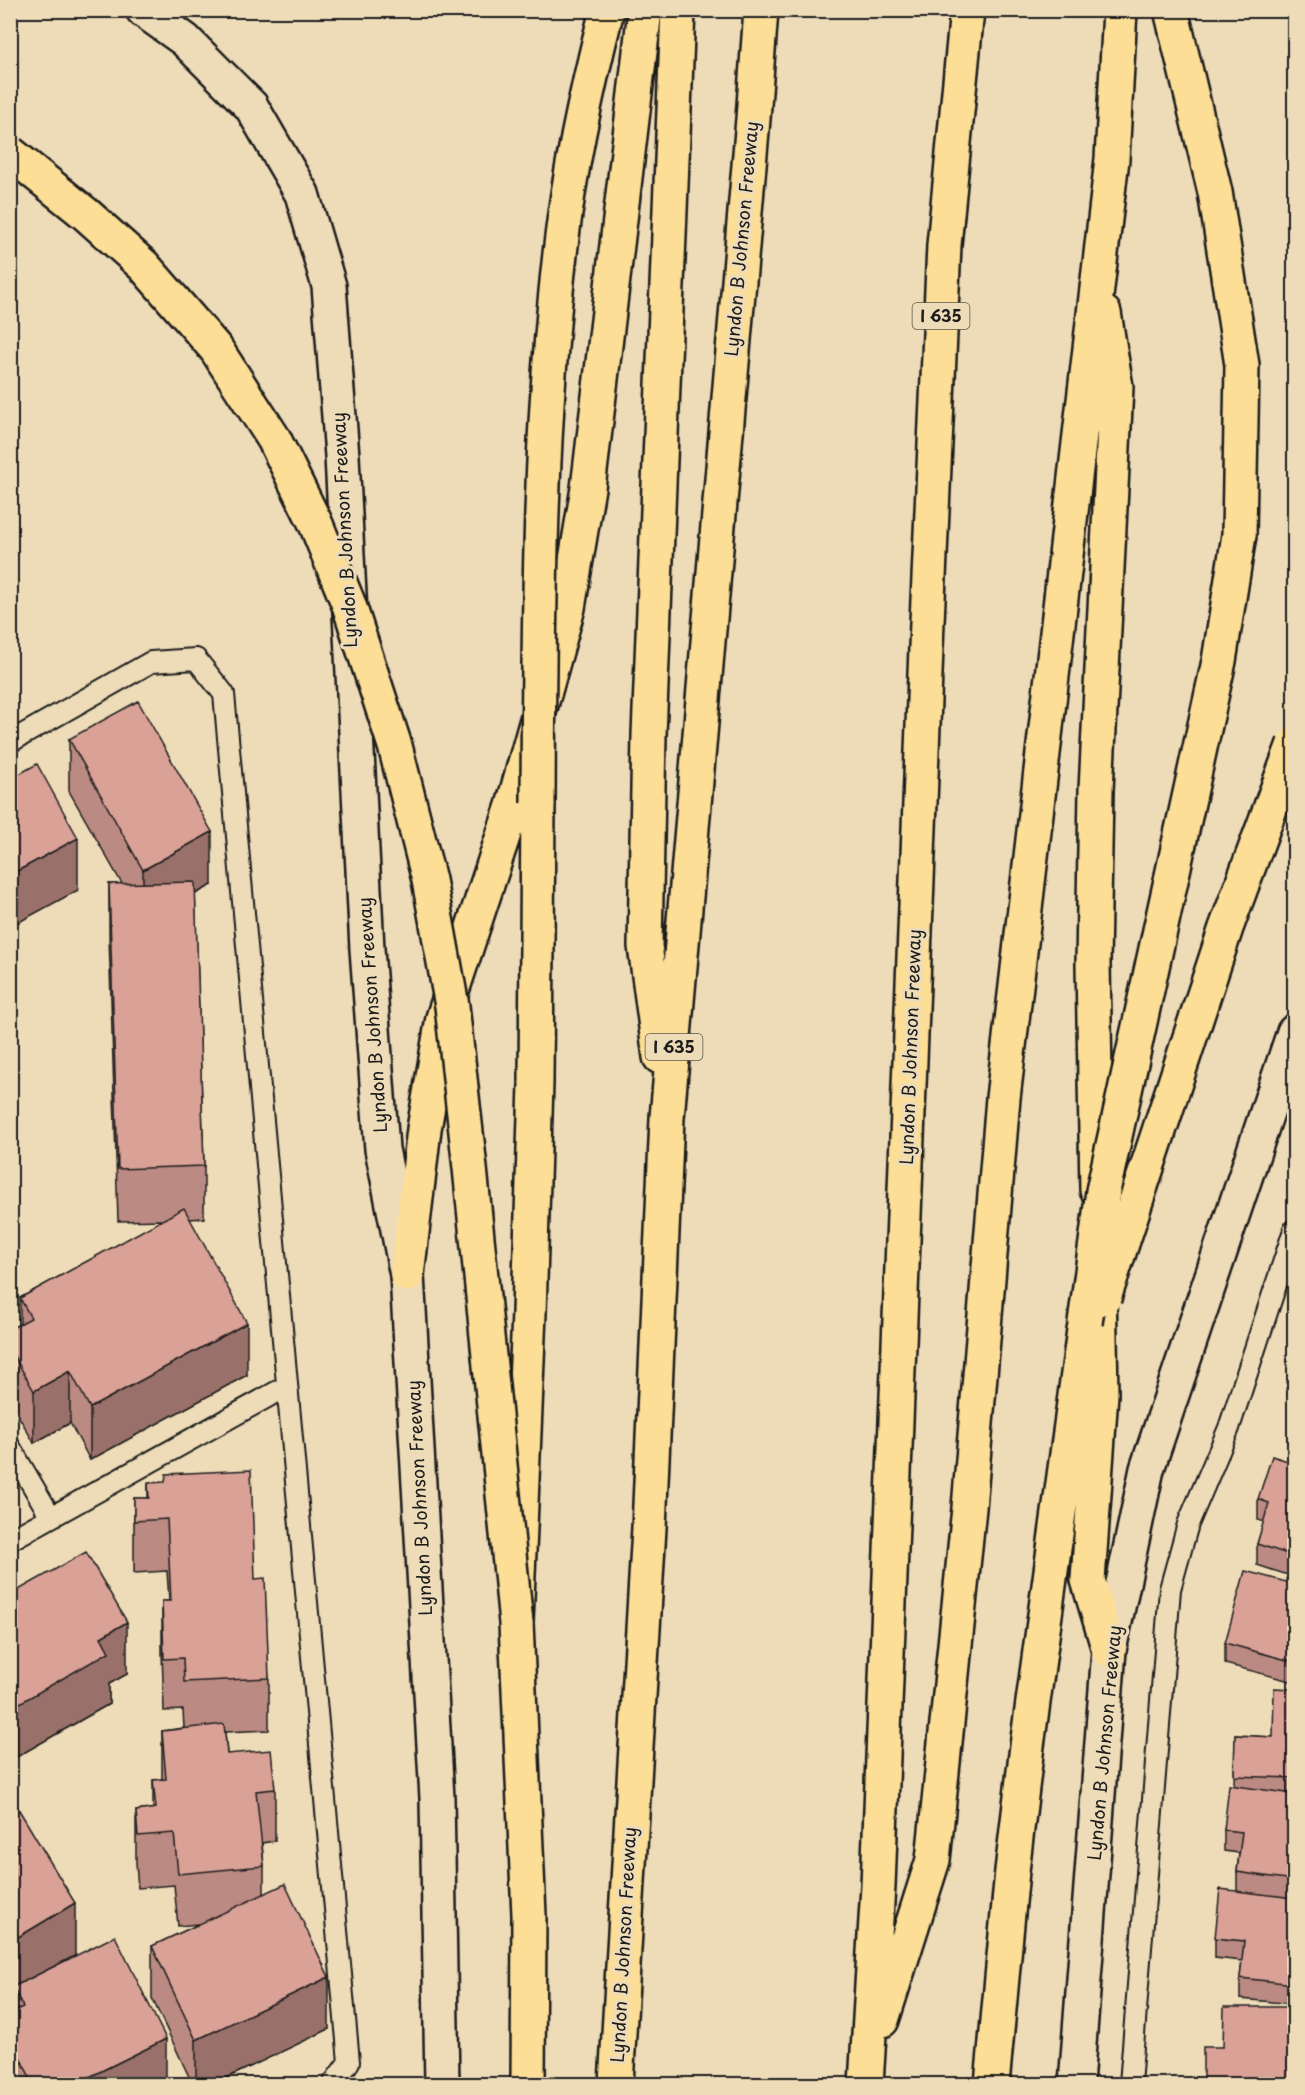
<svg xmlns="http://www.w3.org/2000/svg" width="1305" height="2095" viewBox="0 0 1305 2095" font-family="'Playpen Sans',sans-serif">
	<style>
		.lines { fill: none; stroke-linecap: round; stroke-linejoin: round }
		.service-casing { stroke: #1c1c1c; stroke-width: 24 }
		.secondary-casing { stroke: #1c1c1c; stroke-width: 38 }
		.motorway-casing { stroke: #1c1c1c; stroke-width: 38 }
		.service { stroke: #eedcb9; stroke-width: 20 }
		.secondary { stroke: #eedcb9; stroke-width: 33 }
		.motorway { stroke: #fcde96; stroke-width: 33 }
		.motorway-bridge-casing { stroke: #1c1c1c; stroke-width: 38; stroke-linecap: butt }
		.motorway-bridge { stroke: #fcde96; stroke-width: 33 }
		.wall { fill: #bb8a82; stroke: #1c1c1c; stroke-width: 1.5 }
		.shaded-wall { fill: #99716a; stroke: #1c1c1c; stroke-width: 1.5 }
		.building { fill: #daa197; stroke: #1c1c1c; stroke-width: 1.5 }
		.labels { text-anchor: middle; stroke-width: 6; stroke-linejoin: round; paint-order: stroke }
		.shield { fill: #eedcb9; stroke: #5b564b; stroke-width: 1.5 }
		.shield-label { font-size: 16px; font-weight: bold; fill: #1c1c1c }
		.street-label { font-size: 18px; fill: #1c1c1c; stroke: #eedcb9 }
	</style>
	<rect width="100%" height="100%" fill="#eedcb9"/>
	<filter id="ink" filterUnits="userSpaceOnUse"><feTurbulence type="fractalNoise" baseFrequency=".0167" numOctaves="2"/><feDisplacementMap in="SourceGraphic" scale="12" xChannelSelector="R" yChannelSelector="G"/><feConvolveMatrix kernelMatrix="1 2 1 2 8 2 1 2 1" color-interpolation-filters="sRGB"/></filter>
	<g filter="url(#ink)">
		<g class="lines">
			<defs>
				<path id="service" d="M 10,742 L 151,662 L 196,659 L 224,694 L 349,2062 L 333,2084
					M 10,1447 L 51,1517
					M 10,1540 L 287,1386
					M 1130,2084 L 1170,1589 L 1188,1524 L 1229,1428 L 1294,1230"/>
				<path id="secondary" d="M 143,10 L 185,40 L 251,106 L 302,194 L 329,286 L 342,456 L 367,949 L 382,1149 L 407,1275 L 437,1798 L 442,2084
					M 1076,2084 L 1109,1650 L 1147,1469 L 1294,1032"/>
				<path id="motorway" d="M 1171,10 L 1215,192 L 1242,365 L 1239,535
					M 660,1057 L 645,946 L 649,735 L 678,10
					M 1097,1190 L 1093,964 L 1096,790 L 1116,387 L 1104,313
					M 407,1275 L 424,1129 L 443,1018 L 513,806 L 568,608 L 588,488 L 645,10
					M 1099,1284 L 1101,1394 L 1088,1580 L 1109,1650
					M 882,2020 L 933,1860 L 969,1508 L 1003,1098 L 1112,159 L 1120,10
					M 528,2084 L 529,1915 L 516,1623 L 529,1313 L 536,1083 L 538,803
					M 616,2084 L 649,1528 L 667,1118 L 753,119 L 761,10
					M 866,2084 L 878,1886 L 927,622 L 944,245 L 967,10
					M 992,2084 L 1012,1871 L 1027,1746 L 1084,1330"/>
			</defs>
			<use href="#service" class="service-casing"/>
			<use href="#secondary" class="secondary-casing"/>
			<use href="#motorway" class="motorway-casing"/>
			<use href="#service" class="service"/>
			<use href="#secondary" class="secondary"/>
			<use href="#motorway" class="motorway"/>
			<defs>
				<path id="motorway-bridge" d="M 10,153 L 87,215 L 144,266 L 216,349 L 274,439 L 315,522 L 349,605 L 395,746 L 429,880 L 452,1006 L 470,1168 L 516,1623
					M 538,803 C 539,614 539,425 562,237 C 571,161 588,85 607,10
					M 1104,1298 L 1226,928 L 1294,744
					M 1085,1323 L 1103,1191 L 1219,661 L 1239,535"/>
			</defs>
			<use href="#motorway-bridge" class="motorway-bridge-casing"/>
			<use href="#motorway-bridge" class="motorway-bridge"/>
		</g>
		<path class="wall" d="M 69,739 L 212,885 L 195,894 L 204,1166 L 204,1218 L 189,1219 L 247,1375 L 90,1460 L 70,1423 L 34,1443 L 10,1401 L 10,1329 L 20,1324 L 20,1298 L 163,1220 L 118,1221 L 109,936 L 109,884 L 122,884 L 69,791 Z
			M 1294,1463 L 1294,1577 L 1257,1565 L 1257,1544 L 1264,1522 L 1258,1520 L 1258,1499 Z
			M 148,1483 L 255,1579 L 269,1678 L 269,1730 L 225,1732 L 227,1754 L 275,1789 L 275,1841 L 262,1843 L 264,1866 L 264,1894 L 329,2029 L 212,2085 L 193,2085 L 152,1998 L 152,1946 L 199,1924 L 178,1926 L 174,1885 L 138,1888 L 136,1863 L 136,1811 L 153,1809 L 153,1780 L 162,1779 L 162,1731 L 184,1728 L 183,1710 L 164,1711 L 162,1653 L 162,1601 L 169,1601 L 167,1571 L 134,1573 L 134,1498 L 148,1498 Z
			M 10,1584 L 15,1592 L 127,1674 L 109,1684 L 109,1704 L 13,1759 L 10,1755 Z
			M 1294,1584 L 1294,1682 L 1225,1664 L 1225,1643 Z
			M 1294,1689 L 1294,2004 L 1240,1999 L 1240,1978 L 1242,1961 L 1215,1958 L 1215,1938 L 1237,1891 L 1237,1872 L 1239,1853 L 1224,1851 L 1224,1830 L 1234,1786 L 1235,1735 L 1273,1737 Z
			M 10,1795 L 75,1956 L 166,2085 L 10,2085 L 10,2013 L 13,2012 L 13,1993 L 10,1994 Z"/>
		<path class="shaded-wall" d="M 212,832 L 212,885 L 143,922 L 143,870 Z
			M 78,838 L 78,890 L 10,927 L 10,875 Z
			M 247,1323 L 247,1375 L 90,1460 L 90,1408 Z
			M 70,1371 L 70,1423 L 34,1443 L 34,1391 Z
			M 127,1622 L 127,1674 L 109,1684 L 109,1704 L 13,1759 L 13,1707 L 101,1637 Z
			M 75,1903 L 75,1956 L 13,1987 L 13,1993 L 10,1994 L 10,1942 Z
			M 329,1977 L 329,2029 L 212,2085 L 196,2085 L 196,2040 Z
			M 166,2039 L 166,2085 L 73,2085 Z"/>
		<path class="building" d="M 138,701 L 212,832 L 143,870 L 69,739 Z
			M 37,764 L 78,838 L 10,875 L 10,779 Z
			M 195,882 L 204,1166 L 118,1169 L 109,884 Z
			M 184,1208 L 247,1323 L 90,1408 L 70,1371 L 34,1391 L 10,1349 L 10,1329 L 31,1318 L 20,1298 Z
			M 1272,1456 L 1294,1463 L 1294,1556 L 1257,1544 L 1269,1503 L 1258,1499 Z
			M 251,1470 L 255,1579 L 265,1578 L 269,1678 L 184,1682 L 183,1658 L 164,1659 L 162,1601 L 171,1601 L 167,1519 L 134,1521 L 134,1498 L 149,1498 L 148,1483 L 165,1482 L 166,1474 Z
			M 86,1552 L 127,1622 L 101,1637 L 109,1652 L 13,1707 L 10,1703 L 10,1584 L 15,1592 Z
			M 1245,1571 L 1294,1584 L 1294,1662 L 1225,1643 Z
			M 1274,1688 L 1294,1689 L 1294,1778 L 1234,1776 L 1235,1735 L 1273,1737 Z
			M 224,1724 L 227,1754 L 271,1750 L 275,1789 L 256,1791 L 264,1866 L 178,1874 L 174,1833 L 138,1836 L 136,1811 L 156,1808 L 153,1780 L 166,1779 L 162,1731 Z
			M 1229,1785 L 1294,1794 L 1294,1880 L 1237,1872 L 1242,1832 L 1224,1830 Z
			M 10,1795 L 75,1903 L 10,1942 Z
			M 285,1884 L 329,1977 L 196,2040 L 152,1946 Z
			M 1220,1889 L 1294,1898 L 1294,1984 L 1240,1978 L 1244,1941 L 1215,1938 Z
			M 115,1936 L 166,2039 L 73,2085 L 34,2085 L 10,2038 L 10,2013 L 23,2007 L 13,1987 Z
			M 1224,2007 L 1294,2007 L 1294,2085 L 1203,2085 L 1203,2047 L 1223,2047 Z"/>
	</g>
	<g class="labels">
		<g class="shield">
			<rect x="912.5" y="303" width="57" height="26" rx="4.5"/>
			<rect x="645.5" y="1034" width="57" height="26" rx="4.5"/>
		</g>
		<g class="shield-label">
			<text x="941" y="322">I 635</text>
			<text x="674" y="1053">I 635</text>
		</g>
		<g class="street-label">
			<text transform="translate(742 239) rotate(-85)" y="6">Lyndon B Johnson Freeway</text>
			<text transform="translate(345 530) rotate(-93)" y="6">Lyndon B Johnson Freeway</text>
			<text transform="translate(373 1015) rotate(-94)" y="6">Lyndon B Johnson Freeway</text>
			<text transform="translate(911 1047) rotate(-88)" y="6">Lyndon B Johnson Freeway</text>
			<text transform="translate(420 1498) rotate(-93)" y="6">Lyndon B Johnson Freeway</text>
			<text transform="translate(1105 1743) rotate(-85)" y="6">Lyndon B Johnson Freeway</text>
			<text transform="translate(624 1945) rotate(-87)" y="6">Lyndon B Johnson Freeway</text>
		</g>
	</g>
	<rect width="1305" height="2095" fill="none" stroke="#eedcb9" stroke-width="36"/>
	<rect x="18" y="18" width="1269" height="2059" fill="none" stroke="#1c1c1c" stroke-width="2" filter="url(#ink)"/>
</svg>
